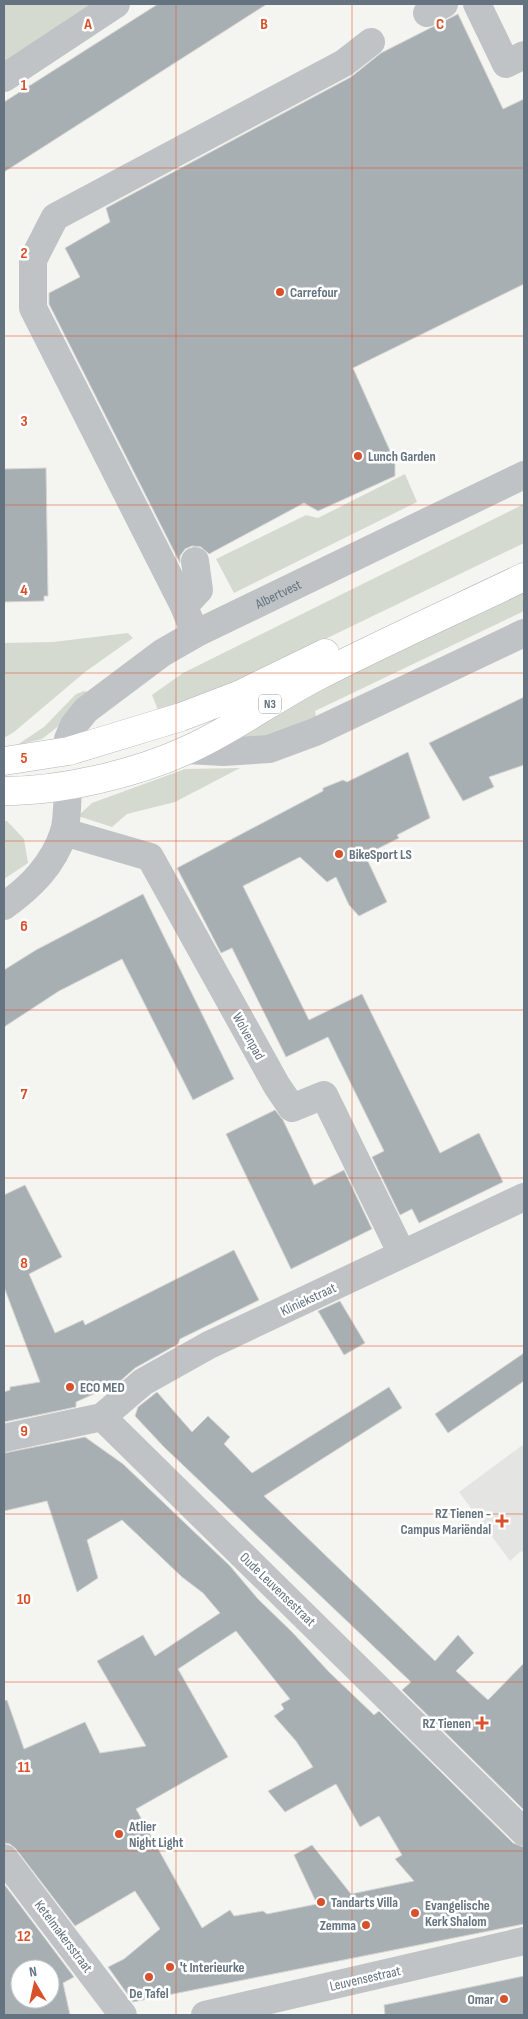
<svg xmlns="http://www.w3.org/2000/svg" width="528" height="2019" viewBox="0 0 528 2019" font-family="'Sofia Sans Condensed',sans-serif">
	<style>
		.built { fill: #e4e5e3 }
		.green { fill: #d5dad1 }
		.building { fill: #a8afb3; stroke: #d5d5d2; fill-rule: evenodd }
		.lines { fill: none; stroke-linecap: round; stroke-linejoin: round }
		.major-casing { stroke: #b2b6b9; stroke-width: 29 }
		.minor { stroke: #bfc3c6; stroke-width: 28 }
		.major { stroke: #fff; stroke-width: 28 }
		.grid { fill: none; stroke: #d9512b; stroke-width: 1; stroke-opacity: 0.55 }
		.poi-dot { fill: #d9512b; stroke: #fff; stroke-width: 2 }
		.labels { text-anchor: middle; stroke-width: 5; stroke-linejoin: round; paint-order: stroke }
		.shield { fill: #fff; stroke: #929da5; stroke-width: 1 }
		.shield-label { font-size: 12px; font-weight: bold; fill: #64737f }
		.poi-label { font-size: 14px; font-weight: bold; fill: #64737f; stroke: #fff; text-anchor: start }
		.street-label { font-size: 14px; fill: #64737f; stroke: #fff }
		.grid-label { font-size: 16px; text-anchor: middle; font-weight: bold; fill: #d9512b; stroke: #fff; stroke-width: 5; stroke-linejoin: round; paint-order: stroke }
	</style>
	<rect width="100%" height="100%" fill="#f4f4f0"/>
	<path class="built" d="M 524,1444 L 524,1554 L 521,1551 L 510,1561 L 459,1492 Z"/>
	<path class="green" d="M 4,4 L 106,4 L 4,69 Z
		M 405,474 L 417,502 L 234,593 L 216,559 L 306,515 L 318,518 Z
		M 524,504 L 524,543 L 197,701 L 158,710 L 152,695 L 183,673 Z
		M 524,585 L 524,611 L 315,711 L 317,723 L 279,737 L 224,740 L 279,708 Z
		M 128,633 L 133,638 L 85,672 L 14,732 L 4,738 L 4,643 L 53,642 Z
		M 84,691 L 91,693 L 60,725 L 42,739 L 17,745 L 44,727 L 76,694 Z
		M 240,768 L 175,802 L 127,814 L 112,827 L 78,816 L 92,803 L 185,769 Z
		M 4,821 L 7,821 L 24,839 L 28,863 L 4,879 Z"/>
	<path class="building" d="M 158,4 L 267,4 L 4,172 L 4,102 Z
		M 458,14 L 503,109 L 524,99 L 524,284 L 353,368 L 395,462 L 395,476 L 318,511 L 304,503 L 209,554 L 201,547 L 192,546 L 185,549 L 180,556 L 180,563 L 49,304 L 49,293 L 80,277 L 65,248 L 110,222 L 106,208 L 351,77 L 381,53 Z
		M 46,468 L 48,596 L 44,596 L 44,601 L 4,602 L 4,469 Z
		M 524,697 L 524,765 L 489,777 L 494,787 L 463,801 L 429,743 Z
		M 408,752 L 430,818 L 397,835 L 399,838 L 365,855 L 387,902 L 359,916 L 349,905 L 336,877 L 327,882 L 300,857 L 243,886 L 309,1020 L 362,994 L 440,1153 L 479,1133 L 503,1182 L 419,1223 L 412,1209 L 400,1215 L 372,1157 L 384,1151 L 328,1037 L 286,1057 L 232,948 L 221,953 L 177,868 L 323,791 L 323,788 L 343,780 L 347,782 Z
		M 143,894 L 234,1079 L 193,1100 L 122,959 L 59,991 L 4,1027 L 4,970 L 36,950 Z
		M 275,1110 L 283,1120 L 314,1185 L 344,1170 L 372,1229 L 291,1269 L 226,1134 Z
		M 25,1185 L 62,1257 L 29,1274 L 55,1333 L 83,1320 L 85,1325 L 234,1250 L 259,1300 L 180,1339 L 178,1344 L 135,1368 L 118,1383 L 76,1402 L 76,1407 L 4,1422 L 4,1392 L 10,1390 L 10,1387 L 40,1382 L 4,1287 L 4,1195 Z
		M 340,1301 L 365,1343 L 344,1355 L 318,1311 Z
		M 524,1353 L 524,1381 L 448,1433 L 435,1414 Z
		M 389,1387 L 402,1408 L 264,1496 L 435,1661 L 458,1635 L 474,1653 L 456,1671 L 488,1700 L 524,1663 L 524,1810 L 402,1690 L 411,1682 L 164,1447 L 135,1416 L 138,1407 L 157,1392 L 192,1432 L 208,1416 L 230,1437 L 224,1444 L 252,1473 Z
		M 85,1437 L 123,1464 L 230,1566 L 258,1599 L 293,1633 L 329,1672 L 374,1715 L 379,1711 L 513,1843 L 524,1847 L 524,1924 L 133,2002 L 108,1967 L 124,1959 L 160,1929 L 135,1891 L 75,1926 L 16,1849 L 10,1844 L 4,1843 L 4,1701 L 7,1700 L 24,1749 L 85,1722 L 100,1753 L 146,1746 L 97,1661 L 143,1635 L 155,1656 L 220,1613 L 203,1593 L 182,1577 L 122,1520 L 87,1540 L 98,1578 L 77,1592 L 47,1501 L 4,1511 L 4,1453 ZM 236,1631 L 290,1699 L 281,1704 L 284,1709 L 274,1716 L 296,1741 L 313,1767 L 268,1791 L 285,1812 L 336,1784 L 360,1827 L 379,1816 L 402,1855 L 395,1859 L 414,1881 L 351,1894 L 312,1845 L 294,1855 L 317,1904 L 267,1914 L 263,1911 L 234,1916 L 230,1910 L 202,1928 L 136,1809 L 228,1757 L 178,1669 Z
		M 4,1884 L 74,1977 L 63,1983 L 70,2015 L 4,2015 ZM 20,1969 L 50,1969 L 50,1999 L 20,1999 Z
		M 524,1976 L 524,2015 L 385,2015 L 384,2005 Z"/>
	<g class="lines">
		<defs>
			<path id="major" d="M 4,761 L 69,751 L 181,717 L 241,694 L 325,653
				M 4,791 C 61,791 135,774 187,750 C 232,730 272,700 316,677 C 384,642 455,610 524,577"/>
		</defs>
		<use href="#major" class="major-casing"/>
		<g class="minor">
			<path d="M 477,4 L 506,64 L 524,55"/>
			<path d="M 427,13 L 444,4"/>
			<path d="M 4,78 L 116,4"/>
			<path d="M 184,606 L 199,590 L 195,561"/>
			<path d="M 195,634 L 184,606 L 33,308 L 33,260 L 55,217 L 344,63 L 371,42"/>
			<path d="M 187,750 L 223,752 L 269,749 L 315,732 L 524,633"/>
			<path id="s1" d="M 69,751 L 68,739 L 74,725 L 86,710 L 162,653 L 195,634 L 524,475"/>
			<path d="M 64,832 L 150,857 L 277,1086 L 292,1108 L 324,1095 L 402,1254"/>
			<path d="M 4,906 C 31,887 53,865 64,832 C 68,817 67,800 68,785"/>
			<path d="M 102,1417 L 524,1832"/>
			<path d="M 4,1438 L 102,1417 L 143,1382 L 209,1345 L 524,1197"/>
			<path d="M 4,1858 L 123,2015"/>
			<path d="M 205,2015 L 524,1941"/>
		</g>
		<use href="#major" class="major"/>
	</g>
	<path class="grid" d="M 176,4 L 176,2015M 352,4 L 352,2015M 4,168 L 524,168M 4,336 L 524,336M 4,505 L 524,505M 4,673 L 524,673M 4,841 L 524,841M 4,1010 L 524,1010M 4,1178 L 524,1178M 4,1346 L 524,1346M 4,1514 L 524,1514M 4,1682 L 524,1682M 4,1851 L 524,1851"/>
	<g class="poi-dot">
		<circle cx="280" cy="292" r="5"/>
		<circle cx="358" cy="456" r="5"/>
		<circle cx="339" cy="854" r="5"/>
		<circle cx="70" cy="1387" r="5"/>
		<path d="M499.5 1513.5h5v5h5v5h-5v5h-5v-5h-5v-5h5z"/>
		<path d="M479.5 1715.5h5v5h5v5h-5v5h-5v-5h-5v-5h5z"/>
		<circle cx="119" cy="1834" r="5"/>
		<circle cx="321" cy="1902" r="5"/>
		<circle cx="415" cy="1913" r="5"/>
		<circle cx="366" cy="1925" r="5"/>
		<circle cx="170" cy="1967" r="5"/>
		<circle cx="149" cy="1977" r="5"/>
		<circle cx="504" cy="1999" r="5"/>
	</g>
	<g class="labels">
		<rect class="shield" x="259" y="694.5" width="22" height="19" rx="4"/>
		<g class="shield-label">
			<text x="270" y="708">N3</text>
		</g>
		<g class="poi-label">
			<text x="290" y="297">Carrefour</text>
			<text x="368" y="461">Lunch Garden</text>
			<text x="349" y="859">BikeSport LS</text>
			<text x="80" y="1392">ECO MED</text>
			<text x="491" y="1518" text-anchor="end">RZ Tienen -<tspan x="491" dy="16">Campus Mariëndal</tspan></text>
			<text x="471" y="1728" text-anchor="end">RZ Tienen</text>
			<text x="129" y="1831">Atlier<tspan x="129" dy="16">Night Light</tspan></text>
			<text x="331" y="1907">Tandarts Villa</text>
			<text x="425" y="1910">Evangelische<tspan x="425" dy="16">Kerk Shalom</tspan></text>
			<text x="356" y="1930" text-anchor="end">Zemma</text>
			<text x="180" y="1972">'t Interieurke</text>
			<text x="149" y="1998" text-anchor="middle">De Tafel</text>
			<text x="494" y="2004" text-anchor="end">Omar</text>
		</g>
		<g class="street-label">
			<text dy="5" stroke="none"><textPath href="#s1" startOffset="272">Albertvest</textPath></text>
			<text transform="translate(249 1036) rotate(61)" y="5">Wolvenpad</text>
			<text transform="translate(308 1299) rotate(-25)" y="5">Kliniekstraat</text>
			<text transform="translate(278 1589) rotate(44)" y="5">Oude Leuvensestraat</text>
			<text transform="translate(64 1936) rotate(53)" y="5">Ketelmakersstraat</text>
			<text transform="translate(365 1978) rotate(-13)" y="5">Leuvensestraat</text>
		</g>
	</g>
	<g class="grid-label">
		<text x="88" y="29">A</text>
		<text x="264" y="29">B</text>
		<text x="440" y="29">C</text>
		<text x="24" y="90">1</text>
		<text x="24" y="258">2</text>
		<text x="24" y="426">3</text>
		<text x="24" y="595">4</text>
		<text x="24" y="763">5</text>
		<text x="24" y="931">6</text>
		<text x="24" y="1099">7</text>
		<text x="24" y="1268">8</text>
		<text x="24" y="1436">9</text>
		<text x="24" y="1604">10</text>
		<text x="24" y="1772">11</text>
		<text x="24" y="1941">12</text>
	</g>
	<rect width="528" height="2019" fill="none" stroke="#64737f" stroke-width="10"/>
	<g transform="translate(35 1984) rotate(351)"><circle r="24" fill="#ffffff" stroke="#c1c7cc"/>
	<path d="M0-4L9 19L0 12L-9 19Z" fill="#d9512b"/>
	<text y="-8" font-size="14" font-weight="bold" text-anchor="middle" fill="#64737f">N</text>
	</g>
</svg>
